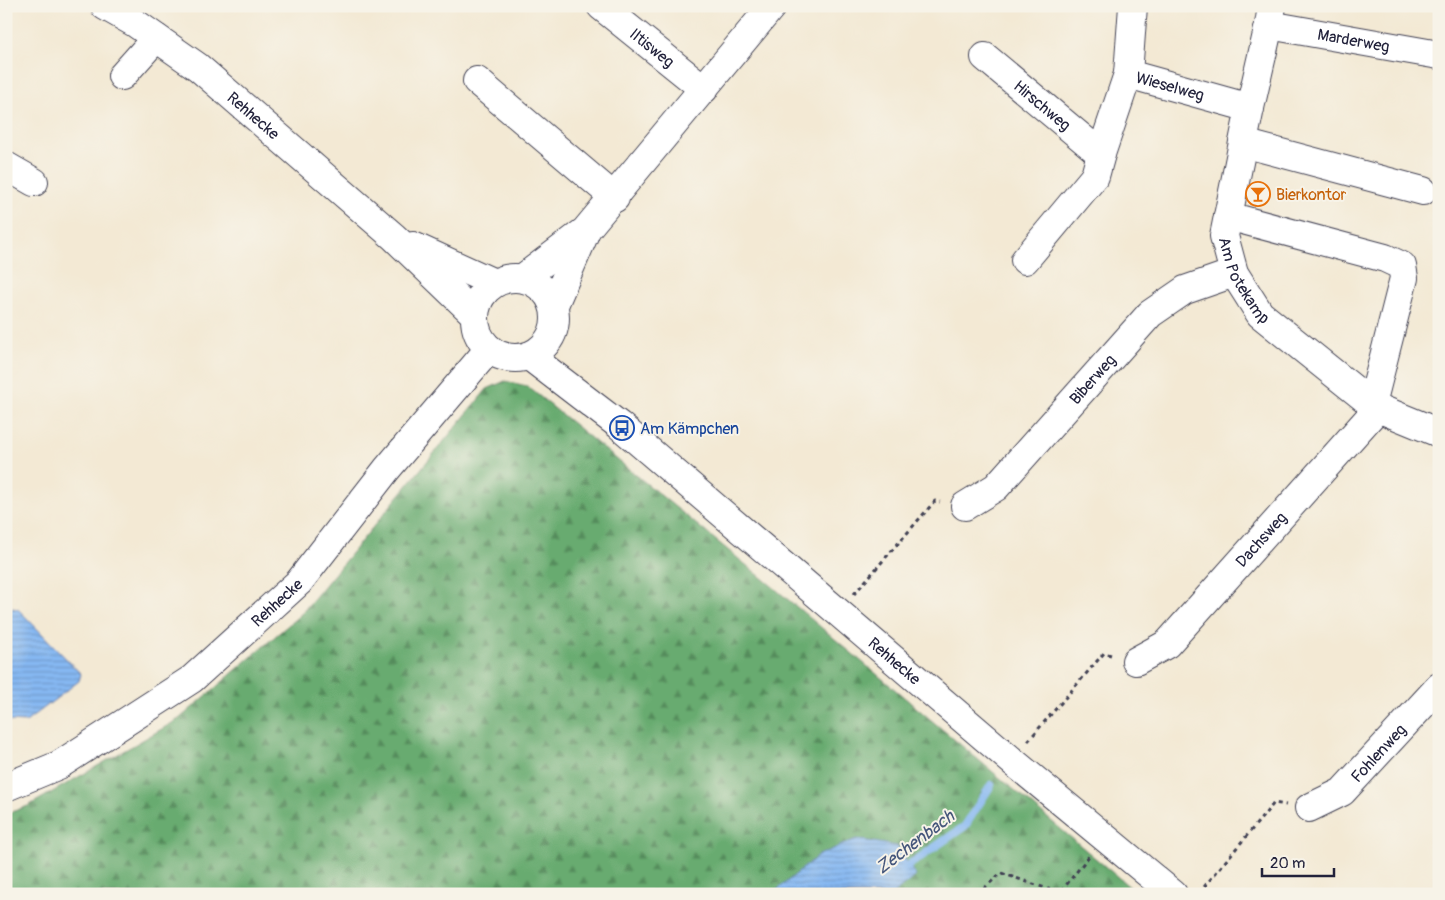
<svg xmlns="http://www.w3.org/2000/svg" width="1445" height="900" viewBox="0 0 1445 900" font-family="Pangolin,sans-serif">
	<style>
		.forest { fill: url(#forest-firs); stroke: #456655 }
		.water { fill: url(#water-rules); stroke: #546d96 }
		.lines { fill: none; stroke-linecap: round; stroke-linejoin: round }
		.stream { stroke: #86b8f2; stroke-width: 8 }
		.minor-casing { stroke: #414052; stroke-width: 30 }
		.path { stroke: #414052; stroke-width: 3; stroke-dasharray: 4 4; stroke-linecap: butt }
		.minor { stroke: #fff; stroke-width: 28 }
		.labels { text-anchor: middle; stroke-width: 4; stroke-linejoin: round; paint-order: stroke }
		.street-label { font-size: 16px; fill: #22223b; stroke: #f7f3e8 }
		.food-label { font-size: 16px; fill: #c56008; stroke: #f7f3e8; text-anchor: start }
		.transit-label { font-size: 16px; fill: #164399; stroke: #f7f3e8; text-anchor: start }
		.water-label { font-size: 18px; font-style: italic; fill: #45567b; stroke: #f7f3e8 }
	</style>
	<defs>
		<pattern id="forest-firs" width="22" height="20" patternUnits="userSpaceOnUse" patternTransform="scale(1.25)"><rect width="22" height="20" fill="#68ab6f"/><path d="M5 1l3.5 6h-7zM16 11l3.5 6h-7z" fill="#558b5c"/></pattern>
		<pattern id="water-rules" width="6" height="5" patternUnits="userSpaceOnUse" patternTransform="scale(1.25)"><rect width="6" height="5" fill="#86b8f2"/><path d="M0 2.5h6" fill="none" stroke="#6d95c5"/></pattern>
	</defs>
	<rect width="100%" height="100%" fill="#f7f3e8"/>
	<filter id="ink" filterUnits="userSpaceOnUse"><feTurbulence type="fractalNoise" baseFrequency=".02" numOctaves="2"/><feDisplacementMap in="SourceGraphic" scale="10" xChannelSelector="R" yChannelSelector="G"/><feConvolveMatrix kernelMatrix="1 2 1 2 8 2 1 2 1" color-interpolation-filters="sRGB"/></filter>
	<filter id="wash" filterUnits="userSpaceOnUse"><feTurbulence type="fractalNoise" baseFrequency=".0096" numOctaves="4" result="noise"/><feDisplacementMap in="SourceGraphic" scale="20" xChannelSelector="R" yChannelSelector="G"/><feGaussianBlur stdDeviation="1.12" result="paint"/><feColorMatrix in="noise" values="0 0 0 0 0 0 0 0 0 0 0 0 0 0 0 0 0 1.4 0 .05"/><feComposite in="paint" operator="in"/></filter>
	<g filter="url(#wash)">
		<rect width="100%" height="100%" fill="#f3e9d4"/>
		<path class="forest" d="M 505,381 L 527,386 L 772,586 L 1138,894 L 6,894 L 6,814 L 28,806 L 179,719 L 301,614 L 487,389 Z"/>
		<path class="water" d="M 6,607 L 18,609 L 81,674 L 79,681 L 26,722 L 6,721 Z
			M 856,839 L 897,846 L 916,876 L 893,894 L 772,894 L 819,855 Z"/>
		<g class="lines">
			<path class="stream" d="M 902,870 L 965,826 L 991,785"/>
		</g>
	</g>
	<g filter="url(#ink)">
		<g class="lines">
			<defs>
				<g id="minor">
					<path id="s1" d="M 105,6 L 135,23 L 198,67 L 394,237 L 474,314"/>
					<path id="s2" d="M 601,6 L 704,89"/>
					<path id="s3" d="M 1133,6 L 1128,74 L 1250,108"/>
					<path id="s4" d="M 1272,6 L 1269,25 L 1250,108 L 1224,236 L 1234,273 L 1260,314 L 1372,404 L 1378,408 L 1439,433"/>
					<path id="s5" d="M 1269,25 L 1439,55"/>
					<path id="s6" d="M 985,57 L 1101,154 L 1128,74"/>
					<path d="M 122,76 L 156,38"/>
					<path d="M 477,81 L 615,198"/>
					<path d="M 1243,143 L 1423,191"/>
					<path d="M 6,166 L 34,182"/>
					<path d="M 1228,216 L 1385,258 L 1402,266 L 1404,278 L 1372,404"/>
					<path d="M 413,246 L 494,283"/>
					<path d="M 1025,260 L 1095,176 L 1101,154"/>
					<circle cx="515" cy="318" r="40"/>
					<path d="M 523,278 L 585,231 L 772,6"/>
					<path d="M 554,305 L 585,233"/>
					<path id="s7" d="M 529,356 L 619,425 L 1011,760 L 1173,894"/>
					<path id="s8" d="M 965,506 L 996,487 L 1150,314 L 1185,290 L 1234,273"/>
					<path id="s9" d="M 1136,661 L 1167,644 L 1378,408"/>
					<path id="s10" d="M 6,787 L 59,765 L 192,679 L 299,582 L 387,469 L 489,349"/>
					<path id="s11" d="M 1309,808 L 1342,792 L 1439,687"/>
				</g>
			</defs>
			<use href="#minor" class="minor-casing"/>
			<path class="path" d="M 854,594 L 935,501 L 940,502
				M 1028,741 L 1104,653 L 1111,655
				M 1199,893 L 1274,803 L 1286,805
				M 978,894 L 1001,873 L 1060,893 L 1089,856"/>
			<use href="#minor" class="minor"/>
		</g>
	</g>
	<defs>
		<symbol id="bar-ring" viewBox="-11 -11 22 22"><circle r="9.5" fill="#f7f3e8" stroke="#e8710a" stroke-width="1.5"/><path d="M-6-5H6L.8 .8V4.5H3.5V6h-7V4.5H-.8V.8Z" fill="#e8710a"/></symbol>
		<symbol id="bus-ring" viewBox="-11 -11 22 22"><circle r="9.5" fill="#f7f3e8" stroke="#1a4fb4" stroke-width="1.5"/><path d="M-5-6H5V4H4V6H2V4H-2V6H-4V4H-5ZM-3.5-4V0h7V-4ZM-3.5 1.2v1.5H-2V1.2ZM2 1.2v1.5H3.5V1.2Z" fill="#1a4fb4"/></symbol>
	</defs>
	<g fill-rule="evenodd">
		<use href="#bar-ring" x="1244" y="180" width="28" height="28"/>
		<use href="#bus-ring" x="608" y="414" width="28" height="28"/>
	</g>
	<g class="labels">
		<g class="street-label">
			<text dy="6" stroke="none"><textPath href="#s5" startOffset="86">Marderweg</textPath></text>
			<text dy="6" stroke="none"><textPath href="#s2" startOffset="66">Iltisweg</textPath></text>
			<text dy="6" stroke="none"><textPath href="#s3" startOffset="112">Wieselweg</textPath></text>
			<text dy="6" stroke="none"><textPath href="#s6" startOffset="75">Hirschweg</textPath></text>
			<text dy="6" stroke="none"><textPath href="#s1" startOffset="185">Rehhecke</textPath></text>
			<text dy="6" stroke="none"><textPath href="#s4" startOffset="284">Am Potekamp</textPath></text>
			<text dy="6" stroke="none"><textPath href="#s8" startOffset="181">Biberweg</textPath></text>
			<text dy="6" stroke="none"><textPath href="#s9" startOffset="176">Dachsweg</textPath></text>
			<text dy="6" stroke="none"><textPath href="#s10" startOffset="330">Rehhecke</textPath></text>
			<text dy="6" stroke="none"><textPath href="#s7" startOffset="476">Rehhecke</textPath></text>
			<text dy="6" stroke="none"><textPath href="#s11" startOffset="90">Fohlenweg</textPath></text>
		</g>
		<g class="food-label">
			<text x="1276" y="200">Bierkontor</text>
		</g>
		<g class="transit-label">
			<text x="640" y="434">Am Kämpchen</text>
		</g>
		<g class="water-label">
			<text transform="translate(915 842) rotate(-37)" y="6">Zechenbach</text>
		</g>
	</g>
	<rect width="1445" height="900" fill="none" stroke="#f7f3e8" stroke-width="25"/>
	<path d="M1262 868v8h72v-8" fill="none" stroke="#22223b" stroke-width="2.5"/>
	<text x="1270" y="868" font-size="15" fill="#22223b" stroke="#f7f3e8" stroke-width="4" paint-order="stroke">20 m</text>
</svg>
